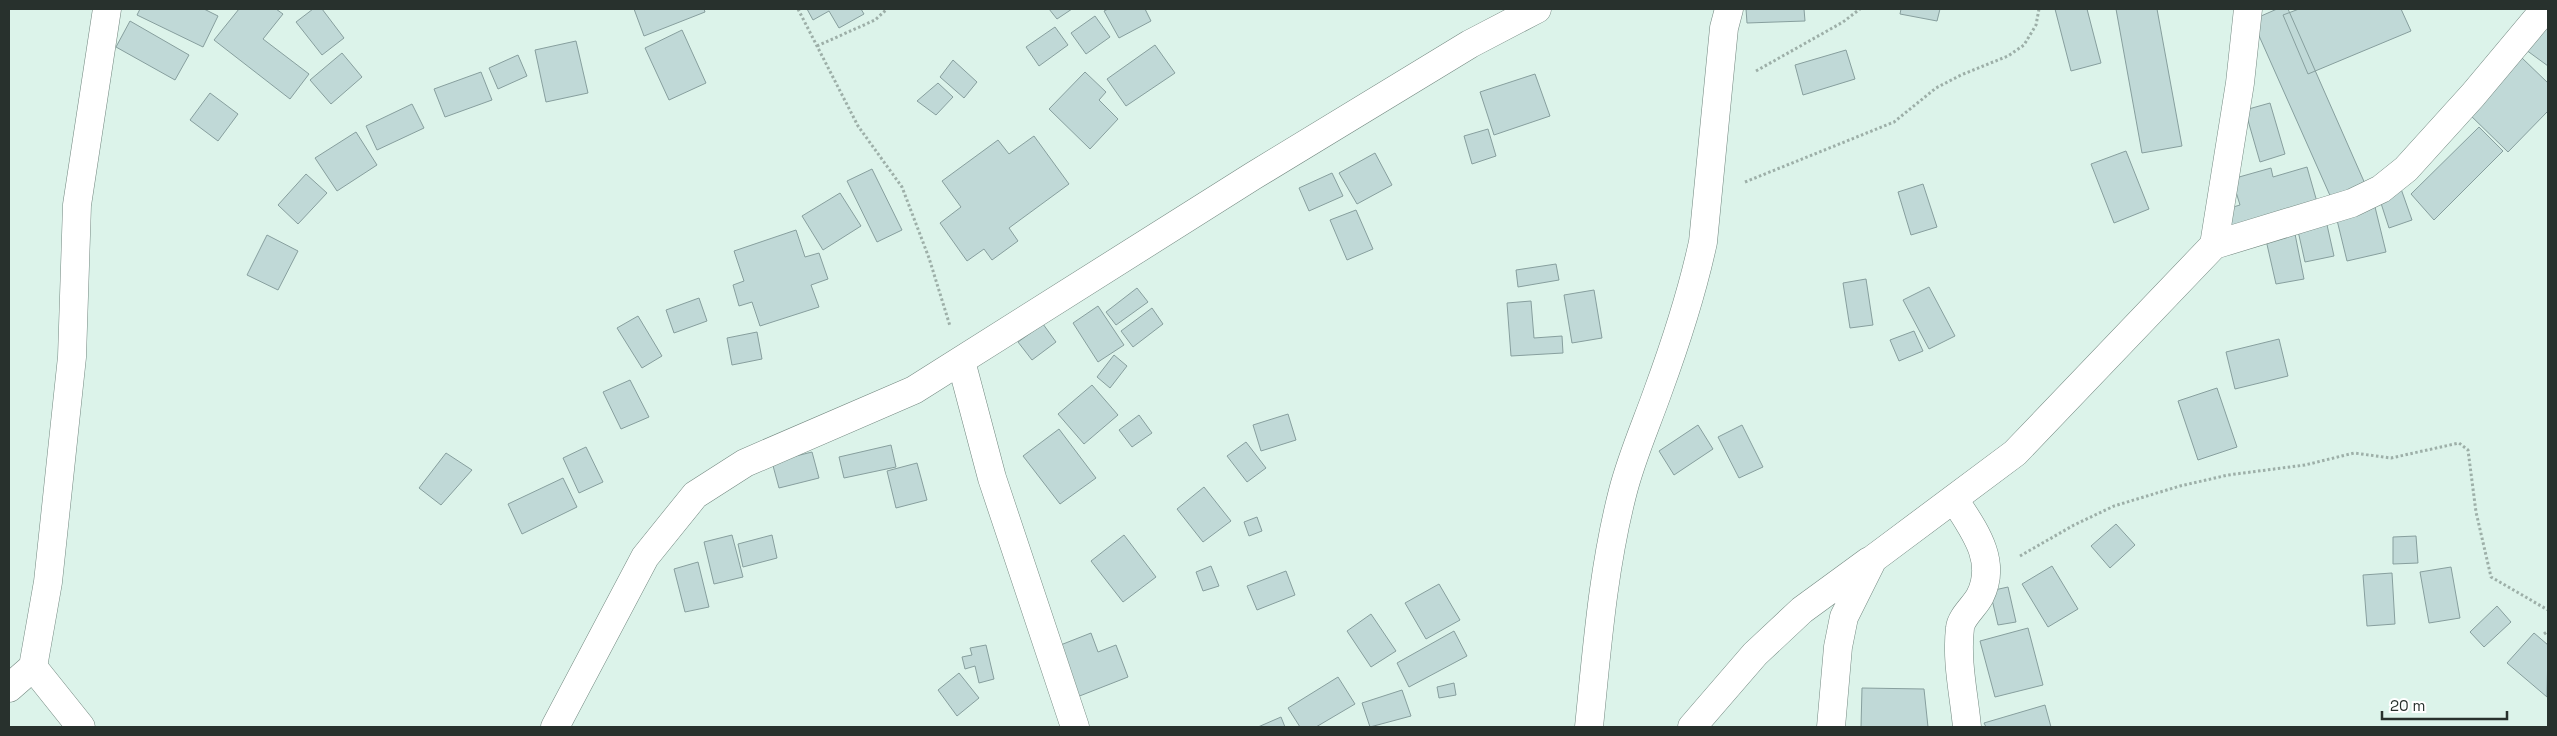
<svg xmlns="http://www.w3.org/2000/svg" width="2557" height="736" viewBox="0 0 2557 736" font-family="'Space Grotesk',sans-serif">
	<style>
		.building { fill: #c0d9d7; stroke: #879f9e }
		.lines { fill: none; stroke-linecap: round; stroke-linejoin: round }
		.minor-casing { stroke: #738880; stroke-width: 29 }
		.tertiary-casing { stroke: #738880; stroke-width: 29 }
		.path { stroke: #9dafa8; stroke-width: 3; stroke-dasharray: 2.5 2.5; stroke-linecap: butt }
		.minor { stroke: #fff; stroke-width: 28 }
		.tertiary { stroke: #fff; stroke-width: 28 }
	</style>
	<rect width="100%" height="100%" fill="#dcf3ea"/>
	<path class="building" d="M 140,9 L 204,9 L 218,16 L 203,47 L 137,15 Z
		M 239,9 L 276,9 L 283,14 L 263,39 L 309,74 L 290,99 L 214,40 Z
		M 313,9 L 322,9 L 344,38 L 322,55 L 296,22 Z
		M 634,9 L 704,9 L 705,12 L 644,36 Z
		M 807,9 L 861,9 L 864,14 L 839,28 L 829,11 L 813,20 Z
		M 1049,9 L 1072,9 L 1057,19 Z
		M 1108,9 L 1145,9 L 1151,21 L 1119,38 L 1104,11 Z
		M 1746,9 L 1804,9 L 1805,21 L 1747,23 Z
		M 1901,9 L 1940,9 L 1937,21 L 1900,14 Z
		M 2055,9 L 2087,9 L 2101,63 L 2071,71 Z
		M 2116,9 L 2157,9 L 2182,146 L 2142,153 Z
		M 2277,9 L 2288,9 L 2366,186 L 2332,200 L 2252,20 Z
		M 2299,9 L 2401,9 L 2411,31 L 2308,74 L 2283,15 Z
		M 2548,12 L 2548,66 L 2522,47 Z
		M 1095,16 L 1110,37 L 1086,54 L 1071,33 Z
		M 130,21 L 189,55 L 175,80 L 116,47 Z
		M 1055,27 L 1068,45 L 1039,66 L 1026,47 Z
		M 682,30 L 706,83 L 669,100 L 645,48 Z
		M 576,41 L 588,93 L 546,102 L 535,50 Z
		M 1155,45 L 1175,73 L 1126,106 L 1107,79 Z
		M 1846,50 L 1855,79 L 1803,95 L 1795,65 Z
		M 342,53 L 362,77 L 331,104 L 310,80 Z
		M 518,55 L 527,76 L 498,89 L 489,68 Z
		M 2522,58 L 2548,83 L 2548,111 L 2508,152 L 2468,113 Z
		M 953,60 L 977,82 L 964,98 L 940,77 Z
		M 481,72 L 492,100 L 445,117 L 434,89 Z
		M 1085,72 L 1106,92 L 1099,100 L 1118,119 L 1090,149 L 1049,109 Z
		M 1535,74 L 1550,116 L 1494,135 L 1480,92 Z
		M 938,83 L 953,97 L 936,115 L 917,101 Z
		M 210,93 L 238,114 L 218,141 L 190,120 Z
		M 2270,103 L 2285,154 L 2260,162 L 2245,110 Z
		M 412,104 L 424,128 L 377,150 L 366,126 Z
		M 2479,127 L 2503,151 L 2434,220 L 2411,194 Z
		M 1488,129 L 1496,156 L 1472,164 L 1464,136 Z
		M 356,132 L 377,165 L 337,191 L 315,158 Z
		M 1034,136 L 1069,184 L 1009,228 L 1018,241 L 992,260 L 984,249 L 967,261 L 940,223 L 961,207 L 942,181 L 998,140 L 1009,154 Z
		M 2126,151 L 2149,209 L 2114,223 L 2091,164 Z
		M 1375,153 L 1392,185 L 1357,204 L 1339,173 Z
		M 2307,167 L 2317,202 L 2228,228 L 2223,210 L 2240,205 L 2232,179 L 2271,168 L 2273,177 Z
		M 872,169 L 902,230 L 877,242 L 847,181 Z
		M 1332,173 L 1343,196 L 1309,211 L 1299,188 Z
		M 306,174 L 327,193 L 298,224 L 278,205 Z
		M 1923,184 L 1937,227 L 1911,235 L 1898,192 Z
		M 2400,186 L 2412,220 L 2389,228 L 2378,194 Z
		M 840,193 L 861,226 L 823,250 L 802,216 Z
		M 2375,207 L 2386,252 L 2347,261 L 2336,216 Z
		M 1356,210 L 1373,249 L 1347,260 L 1330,220 Z
		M 2325,216 L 2334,256 L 2305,262 L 2296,222 Z
		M 796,230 L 805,257 L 819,253 L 828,279 L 811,285 L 819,307 L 760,326 L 752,302 L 739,306 L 733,285 L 744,281 L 734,251 Z
		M 2295,234 L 2304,279 L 2276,284 L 2266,240 Z
		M 267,235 L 298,251 L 278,290 L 247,275 Z
		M 1556,264 L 1559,280 L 1518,287 L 1516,270 Z
		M 1866,279 L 1873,325 L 1850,328 L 1843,283 Z
		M 1929,287 L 1955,336 L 1929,349 L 1903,300 Z
		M 1137,288 L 1148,302 L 1116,325 L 1106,312 Z
		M 1594,290 L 1602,338 L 1572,343 L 1564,295 Z
		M 699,298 L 707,321 L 674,333 L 666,310 Z
		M 1531,301 L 1534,338 L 1562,336 L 1563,353 L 1511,356 L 1507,303 Z
		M 1098,306 L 1124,345 L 1098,362 L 1073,323 Z
		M 1152,308 L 1163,324 L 1133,347 L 1121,331 Z
		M 638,316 L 662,356 L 642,368 L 617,328 Z
		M 1043,324 L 1056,342 L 1032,360 L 1018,342 Z
		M 1914,331 L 1923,351 L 1899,361 L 1890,340 Z
		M 757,332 L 762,359 L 732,365 L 727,338 Z
		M 2279,339 L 2288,376 L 2235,389 L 2226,352 Z
		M 1114,355 L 1127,366 L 1110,388 L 1097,377 Z
		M 630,380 L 649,417 L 621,429 L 603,392 Z
		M 1092,385 L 1118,415 L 1084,444 L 1058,414 Z
		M 2217,388 L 2237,447 L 2198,460 L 2178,401 Z
		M 1288,414 L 1296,440 L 1261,451 L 1253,425 Z
		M 1139,415 L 1152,433 L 1132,447 L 1119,430 Z
		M 1698,425 L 1713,449 L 1674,475 L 1659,451 Z
		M 1742,425 L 1763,467 L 1739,478 L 1718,437 Z
		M 1059,429 L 1096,478 L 1060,504 L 1023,456 Z
		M 1246,442 L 1266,468 L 1247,482 L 1227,456 Z
		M 891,445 L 896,467 L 844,478 L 839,457 Z
		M 586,447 L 603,482 L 579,493 L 563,458 Z
		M 812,452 L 819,478 L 779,488 L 772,462 Z
		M 446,453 L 472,470 L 441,505 L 419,488 Z
		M 917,463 L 927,500 L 896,508 L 887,471 Z
		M 563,478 L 577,507 L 522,534 L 508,504 Z
		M 1204,487 L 1231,521 L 1203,542 L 1177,509 Z
		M 1257,517 L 1262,531 L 1249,536 L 1244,522 Z
		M 2116,524 L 2135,545 L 2110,568 L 2091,546 Z
		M 732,535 L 743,577 L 714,584 L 704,542 Z
		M 772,535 L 777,558 L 743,567 L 738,544 Z
		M 1124,535 L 1156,577 L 1123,602 L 1091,561 Z
		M 2416,536 L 2418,563 L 2393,564 L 2393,537 Z
		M 698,562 L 709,607 L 685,612 L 674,569 Z
		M 1211,566 L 1219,586 L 1203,591 L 1196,572 Z
		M 2052,566 L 2078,609 L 2048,627 L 2022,584 Z
		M 2451,567 L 2460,618 L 2429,623 L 2420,572 Z
		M 1286,571 L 1295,595 L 1257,610 L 1247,586 Z
		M 2392,573 L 2395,624 L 2367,626 L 2363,575 Z
		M 1439,584 L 1460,620 L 1426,639 L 1405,603 Z
		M 2008,587 L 2016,622 L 1998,625 L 1990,591 Z
		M 2497,606 L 2511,622 L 2484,647 L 2470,632 Z
		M 1371,614 L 1396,651 L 1371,667 L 1347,631 Z
		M 2028,628 L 2043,685 L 1995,697 L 1980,641 Z
		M 1454,631 L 1467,656 L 1409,687 L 1397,663 Z
		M 1091,633 L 1098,652 L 1116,645 L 1128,677 L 1077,697 L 1058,646 Z
		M 2534,633 L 2548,645 L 2547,697 L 2507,663 Z
		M 986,645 L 994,679 L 979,683 L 975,666 L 965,669 L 962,657 L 972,655 L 970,648 Z
		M 959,673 L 979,698 L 957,716 L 938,690 Z
		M 1338,677 L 1355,704 L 1316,727 L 1300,727 L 1288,708 Z
		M 1454,683 L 1456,695 L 1439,698 L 1437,687 Z
		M 1862,688 L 1924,689 L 1928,727 L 1861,727 Z
		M 1402,690 L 1411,716 L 1370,727 L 1362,703 Z
		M 2045,705 L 2051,727 L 1986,727 L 1984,723 Z
		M 1281,717 L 1285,727 L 1258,727 Z"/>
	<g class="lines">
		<defs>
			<path id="minor" d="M 2214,245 L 2352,203 L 2381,189 L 2406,169 L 2473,95 L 2545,9
				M 961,361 L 992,478 L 1075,727
				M 1954,499 C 1973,529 1998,560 1980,596 C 1975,606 1961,617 1960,628 C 1956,661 1964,695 1967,727
				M 9,688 L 33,667
				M 81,727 L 33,667 L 48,582 L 72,357 L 77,205 L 107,9
				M 555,727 L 645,557 L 695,495 L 745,463 L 914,390 L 1253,176 L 1470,44 L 1537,9
				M 1692,727 L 1755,654 L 1802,610 L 1869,561
				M 1831,727 L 1838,647 L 1844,617 L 1873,559 L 2015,453 L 2214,245 L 2240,83 L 2248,9"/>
			<path id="tertiary" d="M 1589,727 C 1597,648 1603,568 1623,491 C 1632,456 1646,425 1658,391 C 1676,342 1692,293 1703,242 L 1724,28 L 1729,9"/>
		</defs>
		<use href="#minor" class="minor-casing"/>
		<use href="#tertiary" class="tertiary-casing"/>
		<path class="path" d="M 798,9 L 858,126 L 902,187 L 929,258 L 950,326
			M 817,46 L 875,20 L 887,9
			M 1756,71 L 1843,22 L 1860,9
			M 1745,182 L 1894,122 L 1936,88 L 1961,75 L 2008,56 L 2024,45 L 2036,25 L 2039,9
			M 2020,556 L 2074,525 L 2114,506 L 2180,486 L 2228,475 L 2305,465 L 2354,453 L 2391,458 L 2459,443 L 2468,450 L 2476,512 L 2491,577 L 2548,610
			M 2544,634 L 2548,631"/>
		<use href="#minor" class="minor"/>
		<use href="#tertiary" class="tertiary"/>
	</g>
	<rect width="2557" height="736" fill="none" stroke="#28312d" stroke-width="20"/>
	<path d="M2382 711v8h125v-8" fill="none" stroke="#28312d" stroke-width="2.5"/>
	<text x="2390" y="711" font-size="15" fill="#28312d" stroke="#ffffff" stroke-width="4" paint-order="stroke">20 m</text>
</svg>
